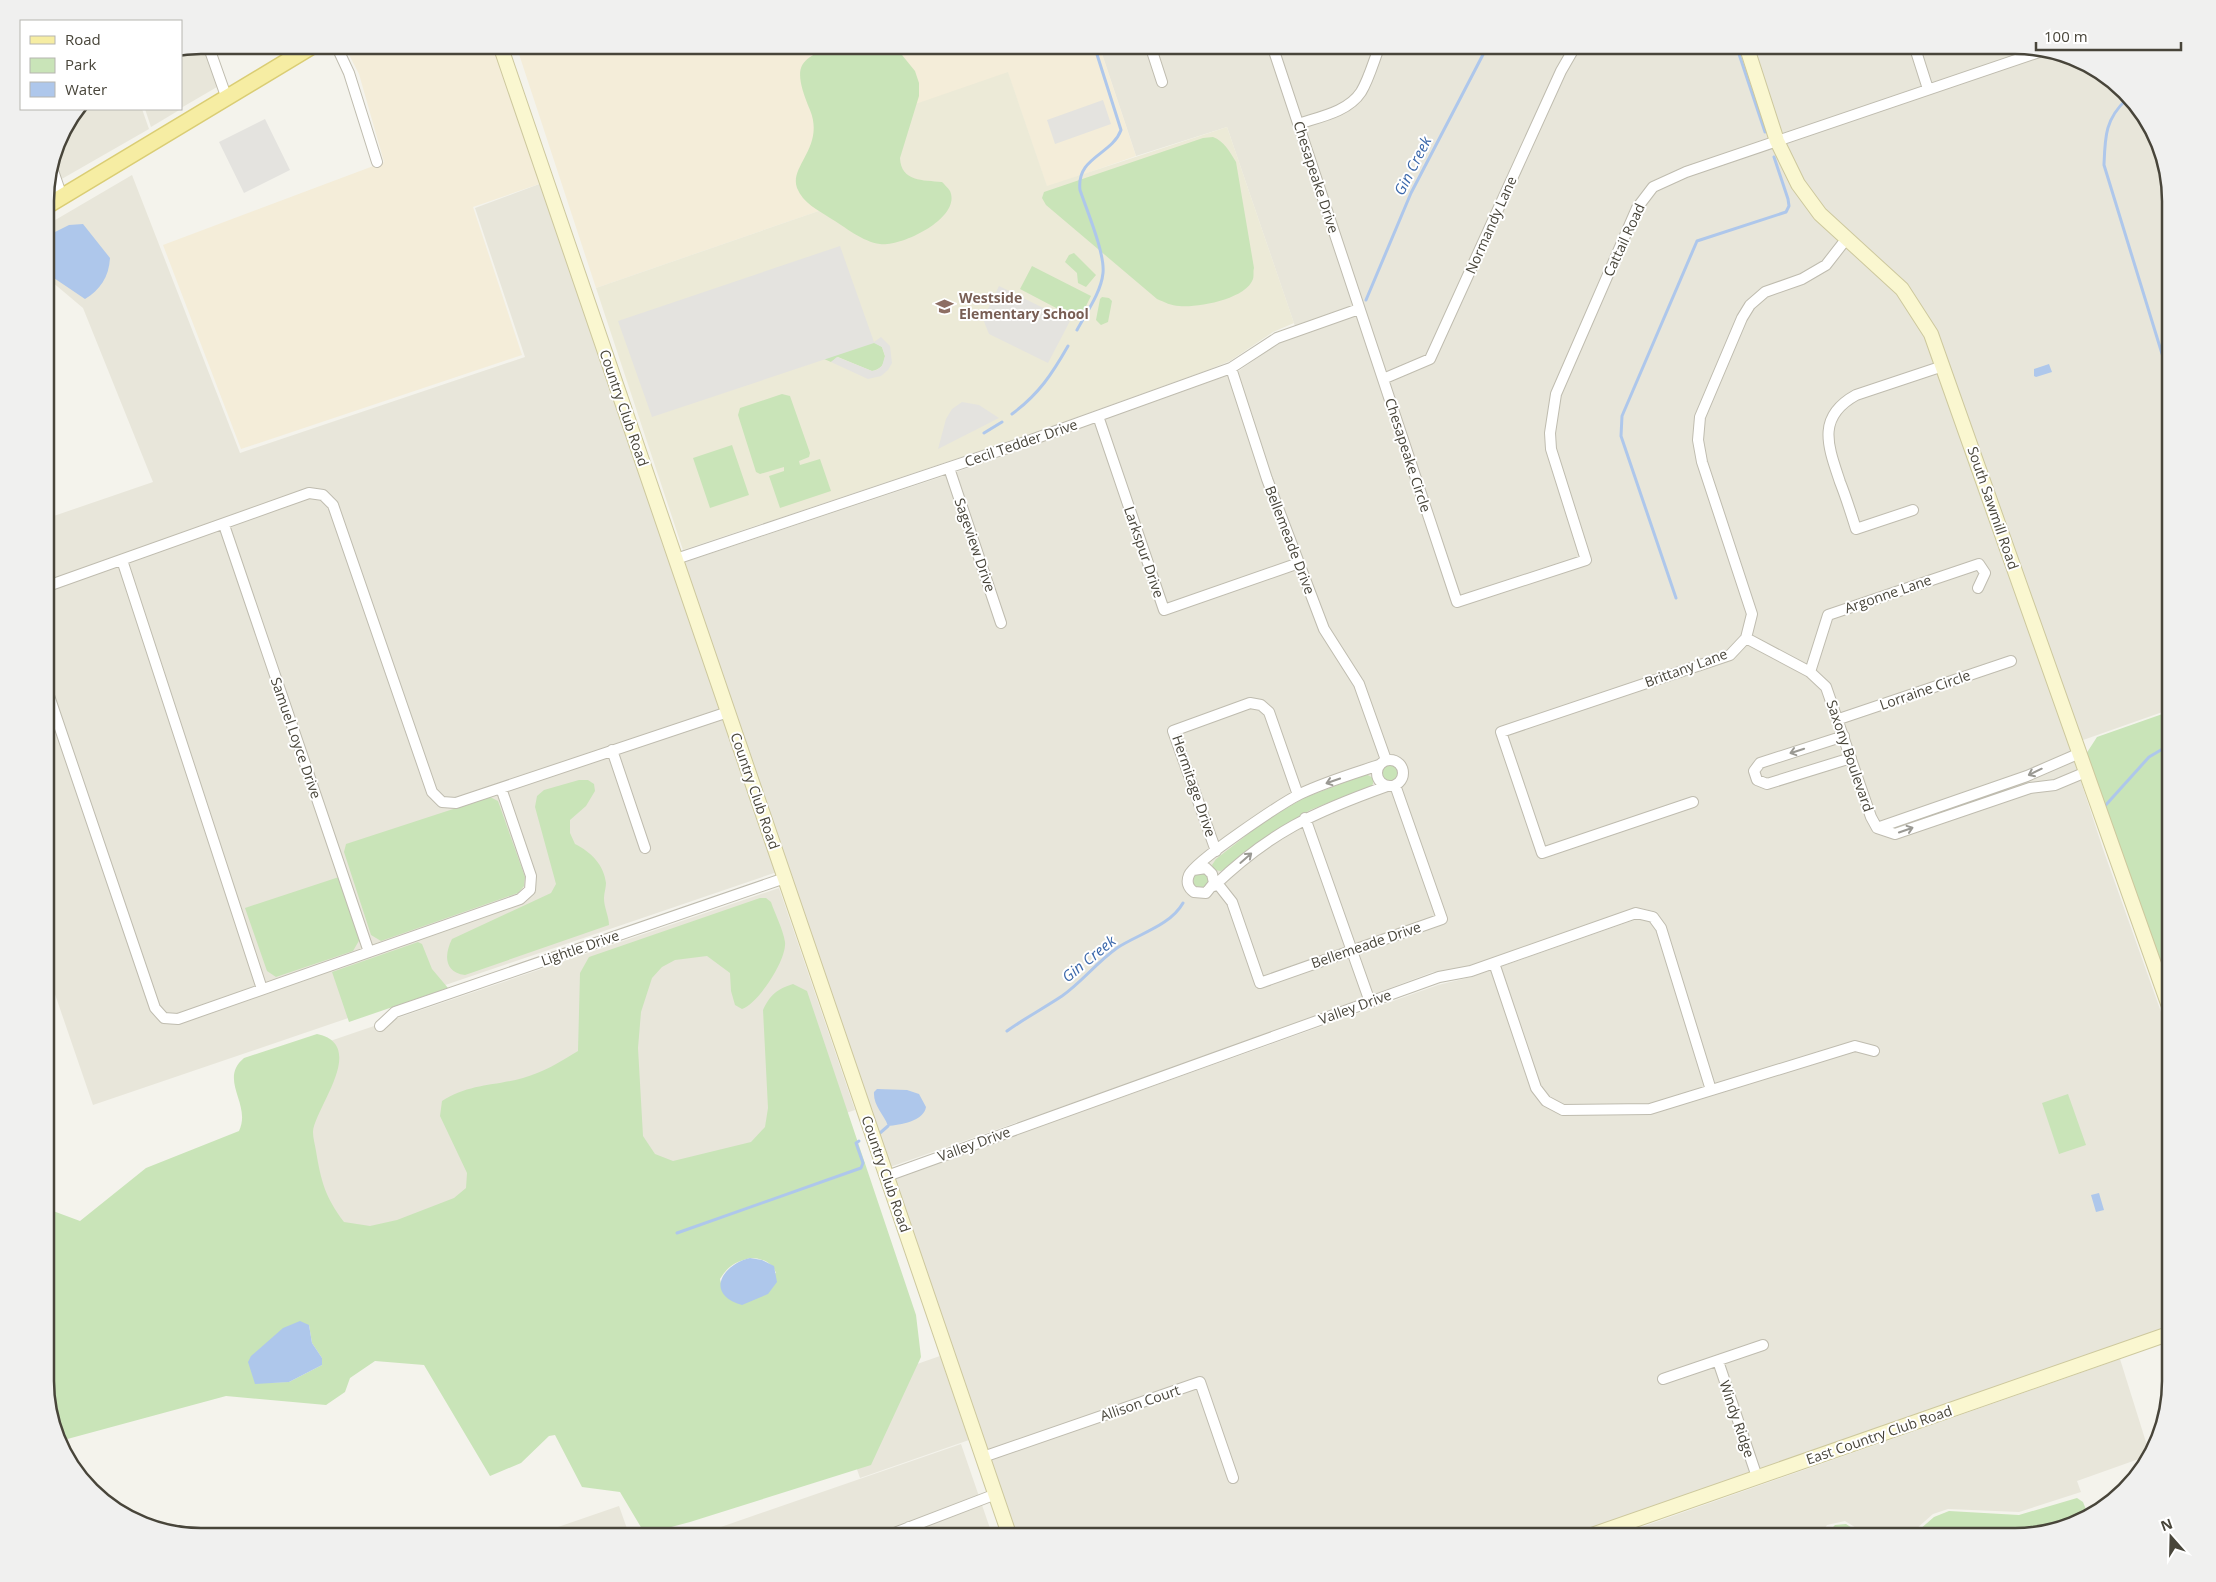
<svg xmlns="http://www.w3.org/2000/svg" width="2216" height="1582" viewBox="0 0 2216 1582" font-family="'Open Sans',sans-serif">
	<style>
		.residential { fill: #e8e6da }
		.commercial { fill: #f4edd9 }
		.education { fill: #ecead7 }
		.green { fill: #c9e4b8; fill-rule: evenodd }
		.parking { fill: #e4e3df }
		.water { fill: #aec7eb }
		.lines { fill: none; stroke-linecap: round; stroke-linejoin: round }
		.stream { stroke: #aec7eb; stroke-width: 3 }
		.street-casing { stroke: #bfbcaf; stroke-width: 12 }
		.secondary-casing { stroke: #cdc89d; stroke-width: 16 }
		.primary-casing { stroke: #dacd74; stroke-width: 18 }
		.street { stroke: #fff; stroke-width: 10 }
		.secondary { stroke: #faf7d0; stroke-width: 14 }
		.primary { stroke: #f6eda3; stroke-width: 15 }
		.oneway { stroke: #9a9993 }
		.labels { text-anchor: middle; stroke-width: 4; stroke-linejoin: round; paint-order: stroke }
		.street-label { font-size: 14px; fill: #48453a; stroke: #fff }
		.education-label { font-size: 14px; font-weight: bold; fill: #785e54; stroke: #fff; text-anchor: start }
		.water-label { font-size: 15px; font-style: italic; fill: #3b68ab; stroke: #fff }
		.rim { fill: none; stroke: #48453a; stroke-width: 2.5 }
	</style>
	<rect width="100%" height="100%" fill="#f4f3ec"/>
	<path class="residential" d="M 203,45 L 217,87 L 181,108 L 181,49 Z
		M 1099,45 L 2015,45 L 2065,53 L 2110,77 L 2155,132 L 2171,201 L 2171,709 L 2069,745 L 2103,849 L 2171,1040 L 2171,1326 L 1566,1537 L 1015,1537 L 894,1178 L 1438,985 L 1471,977 L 1658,912 L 1640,908 L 1468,968 L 1433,972 L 1237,1045 L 890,1167 L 682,563 L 965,469 L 1237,372 L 1279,343 L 1298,335 L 1227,127 L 1136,156 Z
		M 79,109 L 142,109 L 149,129 L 46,188 L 57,141 Z
		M 145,109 L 181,109 L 151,127 Z
		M 132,175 L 240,453 L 525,357 L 475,208 L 542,183 L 777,872 L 93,1105 L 45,965 L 45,519 L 153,482 L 83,308 L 45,276 L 45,226 Z
		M 779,888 L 855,1110 L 314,1294 L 239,1072 Z
		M 940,1356 L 969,1440 L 860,1478 L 831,1394 Z
		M 2120,1359 L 2150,1455 L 2077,1481 L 2081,1492 L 2019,1512 L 1948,1509 L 1933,1514 L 1907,1537 L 1871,1537 L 1845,1521 L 1827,1525 L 1819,1537 L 1613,1537 Z
		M 961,1444 L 993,1537 L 692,1537 Z
		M 619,1506 L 630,1537 L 529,1537 Z"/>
	<path class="commercial" d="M 344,45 L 494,45 L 542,183 L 473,207 L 522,355 L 241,449 L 163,245 L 384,162 L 359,74 Z
		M 516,45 L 1099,45 L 1136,156 L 1047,187 L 1008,73 L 839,204 L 596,288 Z"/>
	<path class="education" d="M 1008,72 L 1047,186 L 1227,127 L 1294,323 L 1273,332 L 1230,361 L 1208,370 L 1022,437 L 683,550 L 596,288 L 839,204 L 817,138 Z"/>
	<path class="green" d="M 843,45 L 889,45 L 902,55 L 915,71 L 919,83 L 919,96 L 900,158 C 901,182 923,180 942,182 C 944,184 948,188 950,191 C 962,218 901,247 880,244 C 863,242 845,227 830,218 C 818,210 803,203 797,188 C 789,166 825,147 810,110 C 792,66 796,57 843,45 Z
		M 1213,137 C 1224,141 1230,152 1236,162 L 1254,268 C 1253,271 1254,276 1253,279 C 1246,299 1198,308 1179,306 C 1172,306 1164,302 1157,299 L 1046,205 L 1042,198 L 1044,192 L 1203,138 Z
		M 1074,253 L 1096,275 L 1086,287 L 1078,283 L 1077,273 L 1065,262 L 1069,255 Z
		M 1032,266 L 1091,296 L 1079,320 L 1020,289 Z
		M 1102,297 L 1109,298 L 1112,301 L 1108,322 L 1101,325 L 1096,320 L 1100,299 Z
		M 874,342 L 882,347 L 885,356 C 884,365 881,369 872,371 L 838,357 L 831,362 L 824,359 Z
		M 782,394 L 790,396 L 810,453 L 809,457 L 799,461 L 800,465 L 820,459 L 831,491 L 780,508 L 769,476 L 784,471 L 784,467 L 760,474 L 756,472 L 738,415 L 740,408 Z
		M 732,445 L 749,495 L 710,508 L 693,458 Z
		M 2171,711 L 2171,993 L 2086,754 L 2097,737 Z
		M1381 772a9 9 0 1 1 18 0a9 9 0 1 1-18 0Z
		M 1366,774 L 1373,778 L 1373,784 L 1371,786 L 1310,810 L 1273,832 L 1221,871 L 1214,870 L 1212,865 L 1216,859 L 1266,820 L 1304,798 Z
		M 579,780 L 588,780 L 594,784 L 595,791 L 586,806 L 570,820 L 570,833 L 575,844 C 591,852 604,865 606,883 C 606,888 604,893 604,898 C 604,908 609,916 609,925 L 465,975 C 444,972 444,955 452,939 L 551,893 L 556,884 L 535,807 L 537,796 L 544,790 Z
		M 490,797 L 498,801 L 525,877 L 524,886 L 518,893 L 381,941 L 371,935 L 344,852 L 346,844 Z
		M 1206,873 L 1210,881 L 1205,888 L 1194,887 L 1193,875 Z
		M 339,877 L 360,939 L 353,951 L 276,977 L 267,971 L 245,908 Z
		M 760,898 L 766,898 L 771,902 C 775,914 783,929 785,942 C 787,960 758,1004 742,1009 L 735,1005 L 731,991 L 730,973 L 707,956 L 675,960 L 662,967 L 652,978 L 641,1012 L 638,1048 L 643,1136 L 655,1154 L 673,1161 L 751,1142 L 765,1127 L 768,1108 L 763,1010 C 770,995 777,989 793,984 L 807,991 L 916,1315 L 921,1357 L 871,1465 L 690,1522 L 645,1534 L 620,1492 L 582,1487 L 555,1435 L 549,1436 L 521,1463 L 490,1476 L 424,1365 L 375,1361 L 350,1378 L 345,1392 L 326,1405 L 226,1396 L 60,1441 L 45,1391 L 45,1208 L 80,1221 L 146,1168 L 239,1131 C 252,1104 218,1080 244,1058 L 317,1034 C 369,1045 314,1109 313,1132 C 313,1138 315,1145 316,1151 C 321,1181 325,1197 344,1222 L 370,1226 L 397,1220 L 454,1198 L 466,1188 L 467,1173 L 440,1116 L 442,1101 C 468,1084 494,1086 523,1078 C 544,1072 560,1062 578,1051 L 580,973 L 589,957 ZM 750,1258 C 761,1258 772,1262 776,1273 L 723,1292 L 720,1279 C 728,1266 735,1262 750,1258 ZM 309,1325 L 312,1343 L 322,1358 L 322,1365 L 289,1382 L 255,1383 Z
		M 418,942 L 422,944 L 432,969 L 448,988 L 349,1022 L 332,972 Z
		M 2068,1094 L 2086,1145 L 2059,1154 L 2042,1103 Z
		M 2077,1498 L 2083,1502 L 2089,1517 L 2084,1521 L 2015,1537 L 1911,1537 L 1934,1517 L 1949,1511 L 2019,1515 Z
		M 1846,1524 L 1866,1537 L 1823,1537 L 1835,1525 Z"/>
	<path class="parking" d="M 1103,100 L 1111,124 L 1055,144 L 1047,120 Z
		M 265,119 L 290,170 L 244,193 L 219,142 Z
		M 840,246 L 874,342 L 881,337 L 890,346 L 892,363 L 888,370 L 881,376 L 868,379 L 831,362 L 837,357 L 872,371 L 877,370 L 882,366 L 885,356 L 882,347 L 874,343 L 652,417 L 618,321 Z
		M 999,286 L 1070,321 L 1048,363 L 989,334 L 983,319 Z
		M 962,402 L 979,405 L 999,418 L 938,449 L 946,419 L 952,409 Z"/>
	<path class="water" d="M 83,224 L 110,258 C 109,277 100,290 85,299 L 45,272 L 45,237 L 69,225 Z
		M 2049,364 L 2052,372 L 2036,377 L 2034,376 L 2034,369 Z
		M 877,1089 L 907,1090 L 919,1094 L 926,1107 C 924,1121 900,1125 888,1126 C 884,1114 873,1106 874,1092 Z
		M 2099,1193 L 2104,1210 L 2096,1212 L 2091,1195 Z
		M 750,1258 L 762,1260 L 774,1266 L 777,1282 L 768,1294 L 742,1305 C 705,1295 721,1265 750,1258 Z
		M 300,1321 L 309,1325 L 312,1343 L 322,1358 L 322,1365 L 289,1382 L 255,1384 L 248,1362 L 251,1356 L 283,1328 Z"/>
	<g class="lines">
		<path class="stream" d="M 1736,45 L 1765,132
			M 2127,99 C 2105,119 2105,137 2104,165 L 2171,383
			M 1366,300 L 1411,193 L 1488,45
			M 1077,330 C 1086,313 1101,293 1103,273 C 1105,253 1087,211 1080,190 C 1076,157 1112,155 1121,130 L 1094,45
			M 1012,414 C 1039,394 1052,374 1068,346
			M 984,433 L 1002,422
			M 1676,598 L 1621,436 L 1622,416 L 1697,241 L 1786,212 L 1789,206 L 1788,199 L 1774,157
			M 2104,807 L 2149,757 L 2171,744
			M 1007,1031 C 1025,1018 1044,1008 1062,996 C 1082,982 1097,962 1117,948 C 1138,934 1170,926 1183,903
			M 880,1133 L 888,1126
			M 677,1233 L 861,1168 L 863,1163 L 856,1143 L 859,1141"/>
		<defs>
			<path id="street" d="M 208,45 L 226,96
				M 336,45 L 349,73 L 377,162
				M 1150,45 L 1162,82
				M 1272,45 L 1457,602 L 1586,560 L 1551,449 L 1550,433 L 1556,394 L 1637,208 L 1653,187 L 1686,172 L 2045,50
				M 1914,45 L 1928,89
				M 1298,124 C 1319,117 1348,112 1361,92 C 1369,79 1374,60 1380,45
				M 51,165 L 62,197
				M 1231,368 L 1267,479 L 1324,629 L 1359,684 L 1386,760
				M 1383,379 L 1430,359 L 1561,71 L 1576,45
				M 1098,416 L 1164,610 L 1299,563
				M 949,468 L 1001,623
				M 1913,510 L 1856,529 C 1851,513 1846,497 1840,482 C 1828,446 1816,417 1856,395 L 1943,366
				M 224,525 L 369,952
				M 676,559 L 1031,440 L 1231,368 L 1277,338 L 1359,309
				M 122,560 L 262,989
				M 45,587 L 309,493 L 323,495 L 333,505 L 432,792 L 442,802 L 456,803 L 728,712
				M 1746,638 L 1810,672 L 1826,687 L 1871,817 L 1877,828
				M 1810,672 L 1828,615 L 1979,564 L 1985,573 L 1978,588
				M 45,684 L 155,1008 L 164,1018 L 178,1019 L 520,899 L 530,890 L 531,876 L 501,788
				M 1839,719 L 2011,661
				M 1844,736 L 1760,763 L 1754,771 L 1757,780 L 1767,784 L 1851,758
				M 612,750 L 645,848
				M 2080,753 L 2027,776 L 1877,828 L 1895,834 L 2030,788 L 2055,785 L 2086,772
				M1377 773a13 13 0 1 1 26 0a13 13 0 1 1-26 0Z
				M 1693,802 L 1542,853 L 1501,732 L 1730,655 L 1746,638 L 1752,614 L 1702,462 L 1698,440 L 1700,417 L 1742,318 L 1750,305 L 1765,292 L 1802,279 L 1826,265 L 1847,238
				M 1305,818 L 1370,1002
				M 1216,851 L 1173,731 L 1250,703 L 1261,705 L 1269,712 L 1298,795
				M 1193,870 L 1206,868 L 1212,874 L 1214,883 L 1206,893 L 1194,892 C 1188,888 1186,882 1189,875 C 1195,861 1282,803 1300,794 C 1325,782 1352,774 1379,765
				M 1217,883 L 1232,902 L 1260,983 L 1442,919 L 1395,785
				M 1214,886 C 1270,832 1314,812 1387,786
				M 1494,963 L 1536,1088 L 1546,1101 L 1563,1110 L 1650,1109 L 1855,1046 L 1874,1051
				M 380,1026 L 395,1012 L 785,878
				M 887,1176 L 1439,977 L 1471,971 L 1636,913 L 1653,917 L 1661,928 L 1711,1090
				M 1718,1361 L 1757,1477
				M 1663,1379 L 1763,1345
				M 983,1457 L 1200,1382 L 1233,1478
				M 909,1527 L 913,1537
				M 884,1537 L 996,1494"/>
			<path id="secondary" d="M 500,45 L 1010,1537
				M 1746,45 L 1777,141 L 1798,184 L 1820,214 L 1902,289 L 1931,334 L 2171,1012
				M 1586,1537 L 2171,1333"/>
			<path id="primary" d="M 45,207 L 314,45"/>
		</defs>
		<use href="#street" class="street-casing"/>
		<use href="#secondary" class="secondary-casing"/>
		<use href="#primary" class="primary-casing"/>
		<use href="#street" class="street"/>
		<use href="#secondary" class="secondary"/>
		<use href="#primary" class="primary"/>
	</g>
	<defs><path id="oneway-shaft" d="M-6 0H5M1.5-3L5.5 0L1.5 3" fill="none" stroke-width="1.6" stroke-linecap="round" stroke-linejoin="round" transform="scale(1.25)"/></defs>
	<g class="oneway">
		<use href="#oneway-shaft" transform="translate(1797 751) rotate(162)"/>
		<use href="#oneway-shaft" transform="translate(2035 772) rotate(154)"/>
		<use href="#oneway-shaft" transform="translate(1333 781) rotate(161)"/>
		<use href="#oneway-shaft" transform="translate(1906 830) rotate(-19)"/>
		<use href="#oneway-shaft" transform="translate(1246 858) rotate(-41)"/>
	</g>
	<defs>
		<symbol id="school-bare" viewBox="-9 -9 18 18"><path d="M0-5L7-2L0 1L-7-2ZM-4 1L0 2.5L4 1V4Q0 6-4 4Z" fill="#8d6e63" stroke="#fff" stroke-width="2.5" paint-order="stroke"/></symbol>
	</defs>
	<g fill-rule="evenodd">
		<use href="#school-bare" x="932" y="294" width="25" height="25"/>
	</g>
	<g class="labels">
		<g class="street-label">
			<text transform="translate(1316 177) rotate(72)" y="5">Chesapeake Drive</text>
			<text transform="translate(1491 225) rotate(-66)" y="5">Normandy Lane</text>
			<text transform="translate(1624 240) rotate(-65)" y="5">Cattail Road</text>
			<text transform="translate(624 408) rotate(71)" y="5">Country Club Road</text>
			<text transform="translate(1021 443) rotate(-19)" y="5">Cecil Tedder Drive</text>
			<text transform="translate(1408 455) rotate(72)" y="5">Chesapeake Circle</text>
			<text transform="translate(1993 508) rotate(71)" y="5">South Sawmill Road</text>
			<text transform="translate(1290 540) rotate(69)" y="5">Bellemeade Drive</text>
			<text transform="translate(975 545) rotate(71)" y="5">Sageview Drive</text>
			<text transform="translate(1144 552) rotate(71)" y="5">Larkspur Drive</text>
			<text transform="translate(1888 594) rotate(-19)" y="5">Argonne Lane</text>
			<text transform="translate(1686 668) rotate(-20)" y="5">Brittany Lane</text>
			<text transform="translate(1925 690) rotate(-19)" y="5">Lorraine Circle</text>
			<text transform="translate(296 738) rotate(71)" y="5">Samuel Loyce Drive</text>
			<text transform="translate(1850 756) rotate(71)" y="5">Saxony Boulevard</text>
			<text transform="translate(1194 786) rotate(71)" y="5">Hermitage Drive</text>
			<text transform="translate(755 791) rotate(71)" y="5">Country Club Road</text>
			<text transform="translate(1366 945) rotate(-19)" y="5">Bellemeade Drive</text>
			<text transform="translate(580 948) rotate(-19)" y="5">Lightle Drive</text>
			<text transform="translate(1355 1007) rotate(-20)" y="5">Valley Drive</text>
			<text transform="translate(974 1144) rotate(-20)" y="5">Valley Drive</text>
			<text transform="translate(886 1174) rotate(71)" y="5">Country Club Road</text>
			<text transform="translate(1140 1403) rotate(-19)" y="5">Allison Court</text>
			<text transform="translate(1737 1419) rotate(71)" y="5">Windy Ridge</text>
			<text transform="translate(1879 1435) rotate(-19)" y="5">East Country Club Road</text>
		</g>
		<g class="education-label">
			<text x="959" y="303">Westside<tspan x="959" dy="16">Elementary School</tspan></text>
		</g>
		<g class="water-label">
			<text transform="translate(1413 166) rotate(-63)" y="5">Gin Creek</text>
			<text transform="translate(1089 959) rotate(-39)" y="5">Gin Creek</text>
		</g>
	</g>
	<path d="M0 0H2216V1582H0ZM201 54H2015A147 147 0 0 1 2162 201V1381A147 147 0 0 1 2015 1528H201A147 147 0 0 1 54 1381V201A147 147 0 0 1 201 54Z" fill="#f0f0ef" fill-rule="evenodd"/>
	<path class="rim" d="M201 54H2015A147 147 0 0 1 2162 201V1381A147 147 0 0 1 2015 1528H201A147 147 0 0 1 54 1381V201A147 147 0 0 1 201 54Z"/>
	<rect x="20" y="20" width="162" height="90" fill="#ffffff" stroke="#b6b5b0"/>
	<rect x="30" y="36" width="25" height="8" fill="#f6eda3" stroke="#b6b5b0"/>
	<text x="65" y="45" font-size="15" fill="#48453a">Road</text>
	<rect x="30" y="58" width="25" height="15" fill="#c9e4b8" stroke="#b6b5b0"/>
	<text x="65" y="70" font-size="15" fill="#48453a">Park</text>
	<rect x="30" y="82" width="25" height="15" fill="#aec7eb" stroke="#b6b5b0"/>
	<text x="65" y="95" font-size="15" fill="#48453a">Water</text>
	<g transform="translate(2171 1537) rotate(340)" stroke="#ffffff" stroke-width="4" paint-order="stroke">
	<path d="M0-4L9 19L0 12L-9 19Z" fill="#48453a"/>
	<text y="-8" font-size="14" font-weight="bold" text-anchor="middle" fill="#48453a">N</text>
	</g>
	<path d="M2036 42v8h145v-8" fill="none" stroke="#48453a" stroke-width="2.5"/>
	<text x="2044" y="42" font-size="15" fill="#48453a" stroke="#ffffff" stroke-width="4" paint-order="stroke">100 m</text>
</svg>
